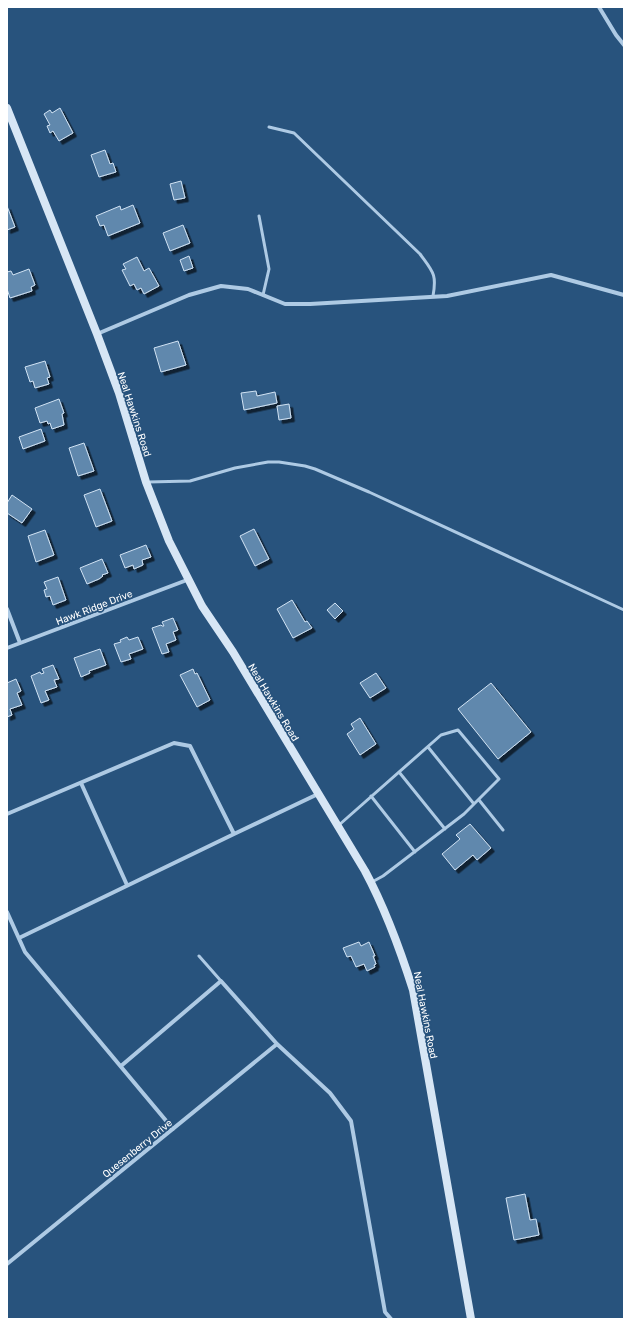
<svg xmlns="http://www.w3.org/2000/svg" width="631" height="1326" viewBox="0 0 631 1326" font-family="Rubik,sans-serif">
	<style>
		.building { fill: #6188ad; stroke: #d1e3f4; filter: url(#shadow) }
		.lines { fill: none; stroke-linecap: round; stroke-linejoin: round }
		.lane { stroke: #aecae4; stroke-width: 3 }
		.street { stroke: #aecae4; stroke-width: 4 }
		.secondary { stroke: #d7e6f5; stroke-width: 8 }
		.labels { text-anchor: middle; stroke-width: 3.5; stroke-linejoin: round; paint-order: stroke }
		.street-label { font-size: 10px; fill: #fff; stroke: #28537d }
	</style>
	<defs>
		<filter id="shadow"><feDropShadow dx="3.5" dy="3.5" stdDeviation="0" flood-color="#0009"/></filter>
	</defs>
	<rect width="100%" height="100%" fill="#28537d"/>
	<path class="building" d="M 60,108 L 73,133 L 59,141 L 53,131 L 50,133 L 47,126 L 50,125 L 44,114 L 50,110 L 52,113 Z
		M 105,150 L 110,164 L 113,163 L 116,172 L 99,177 L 91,155 Z
		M 181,181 L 185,198 L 174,200 L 170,184 Z
		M 133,205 L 140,223 L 108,236 L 104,225 L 100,226 L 96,216 L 120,206 L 121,210 Z
		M 7,206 L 15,227 L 7,230 Z
		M 183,225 L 190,243 L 170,251 L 163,233 Z
		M 189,256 L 193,268 L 184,271 L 180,260 Z
		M 137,257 L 144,271 L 149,268 L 159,286 L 144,294 L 141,288 L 137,290 L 134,284 L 130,286 L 122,270 L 126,269 L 123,264 Z
		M 29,269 L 35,285 L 31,287 L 32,291 L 10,298 L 7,289 L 7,272 L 11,271 L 13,275 Z
		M 178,341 L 186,365 L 161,372 L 154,348 Z
		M 45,361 L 50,377 L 47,378 L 49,384 L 35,388 L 33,381 L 30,382 L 25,367 Z
		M 256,391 L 257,396 L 275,392 L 277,403 L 244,410 L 241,393 Z
		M 59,399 L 64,413 L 62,414 L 64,425 L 52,429 L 50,423 L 48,424 L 47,421 L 40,423 L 35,408 Z
		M 289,404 L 291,418 L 279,420 L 277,406 Z
		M 41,429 L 45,441 L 23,449 L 19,437 Z
		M 84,443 L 94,471 L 78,476 L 69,448 Z
		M 100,489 L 112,521 L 96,527 L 84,495 Z
		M 12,495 L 32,509 L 22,523 L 7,513 L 7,503 Z
		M 254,529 L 269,559 L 255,566 L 240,536 Z
		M 45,530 L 54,555 L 36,562 L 28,536 Z
		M 146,545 L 151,557 L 142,560 L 143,565 L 134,569 L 133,565 L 125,568 L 120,555 Z
		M 102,559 L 108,573 L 102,575 L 103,576 L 99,579 L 87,584 L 80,568 Z
		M 58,577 L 66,600 L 53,605 L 50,596 L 46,597 L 44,590 L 47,589 L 44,582 Z
		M 292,600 L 305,622 L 307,621 L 312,628 L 293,638 L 277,609 Z
		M 335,603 L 343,611 L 335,619 L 327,610 Z
		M 173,618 L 178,630 L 173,632 L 176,640 L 166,644 L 169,652 L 162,654 L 152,628 L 161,625 L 162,626 L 164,626 L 162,622 Z
		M 127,637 L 129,640 L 138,637 L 143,649 L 129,654 L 131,659 L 121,662 L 114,644 L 121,642 L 120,640 Z
		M 100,649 L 106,665 L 89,671 L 90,673 L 81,677 L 74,658 Z
		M 53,665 L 59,679 L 54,680 L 57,687 L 45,691 L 49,700 L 41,703 L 31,676 L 40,672 L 41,674 L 44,673 L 42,669 Z
		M 193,669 L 195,674 L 197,673 L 210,700 L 197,707 L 180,675 Z
		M 376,673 L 386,688 L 370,698 L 360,683 Z
		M 16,679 L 21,691 L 17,693 L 22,705 L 10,709 L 12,715 L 7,717 L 7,683 Z
		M 491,683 L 531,732 L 498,759 L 458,709 Z
		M 360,718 L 376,744 L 360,755 L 347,734 L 354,729 L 351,724 Z
		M 470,824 L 491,848 L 477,860 L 473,855 L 455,870 L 442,854 L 460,839 L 456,835 Z
		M 359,942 L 361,946 L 369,942 L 375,956 L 373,956 L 376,964 L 374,965 L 375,967 L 367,971 L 364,964 L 356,967 L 351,956 L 347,957 L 343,948 Z
		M 525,1194 L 530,1220 L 536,1219 L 539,1235 L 514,1240 L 506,1198 Z"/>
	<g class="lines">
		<path class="lane" d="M 269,127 L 294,133 L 420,254 C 433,272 437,274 433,296
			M 259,216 L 269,269 L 263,295
			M 148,482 L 190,481 L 235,468 L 268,462 L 279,462 L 305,466 L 315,469 L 369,492 L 624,610
			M 428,747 L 474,804
			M 399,772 L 445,829
			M 371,796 L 415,852
			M 479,800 L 503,830
			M 339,825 L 441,735 L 458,730 L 499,779 L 464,814 L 383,876 L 372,882
			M 199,956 L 221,981"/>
		<path class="street" d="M 599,7 L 616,35 L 624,45
			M 97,334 L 189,295 L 221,286 L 248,289 L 285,304 L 310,304 L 447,296 L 551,275 L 624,295
			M 7,609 L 20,643
			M 7,648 L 187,580
			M 81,783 L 127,885
			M 7,814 L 174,743 L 190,746 L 234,834 L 318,794
			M 7,912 L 25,952 L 173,1129
			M 19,938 L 234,834
			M 121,1066 L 221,981 L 277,1044 L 330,1093 L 351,1121 L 385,1312 L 391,1319
			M 7,1264 L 277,1044"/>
		<path class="secondary" d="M 7,108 L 97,334 L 119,393 L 146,482 L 169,541 L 202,606 L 233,652 L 365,871 C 386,910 400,949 413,990 L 471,1319"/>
	</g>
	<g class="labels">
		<g class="street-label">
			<text transform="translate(135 414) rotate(72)" y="4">Neal Hawkins Road</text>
			<text transform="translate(94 607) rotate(-21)" y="4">Hawk Ridge Drive</text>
			<text transform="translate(274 702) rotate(59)" y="4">Neal Hawkins Road</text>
			<text transform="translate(426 1015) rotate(79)" y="4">Neal Hawkins Road</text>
			<text transform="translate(137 1148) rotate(-39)" y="4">Quesenberry Drive</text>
		</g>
	</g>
	<rect width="631" height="1326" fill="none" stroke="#ffffff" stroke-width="16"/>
</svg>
